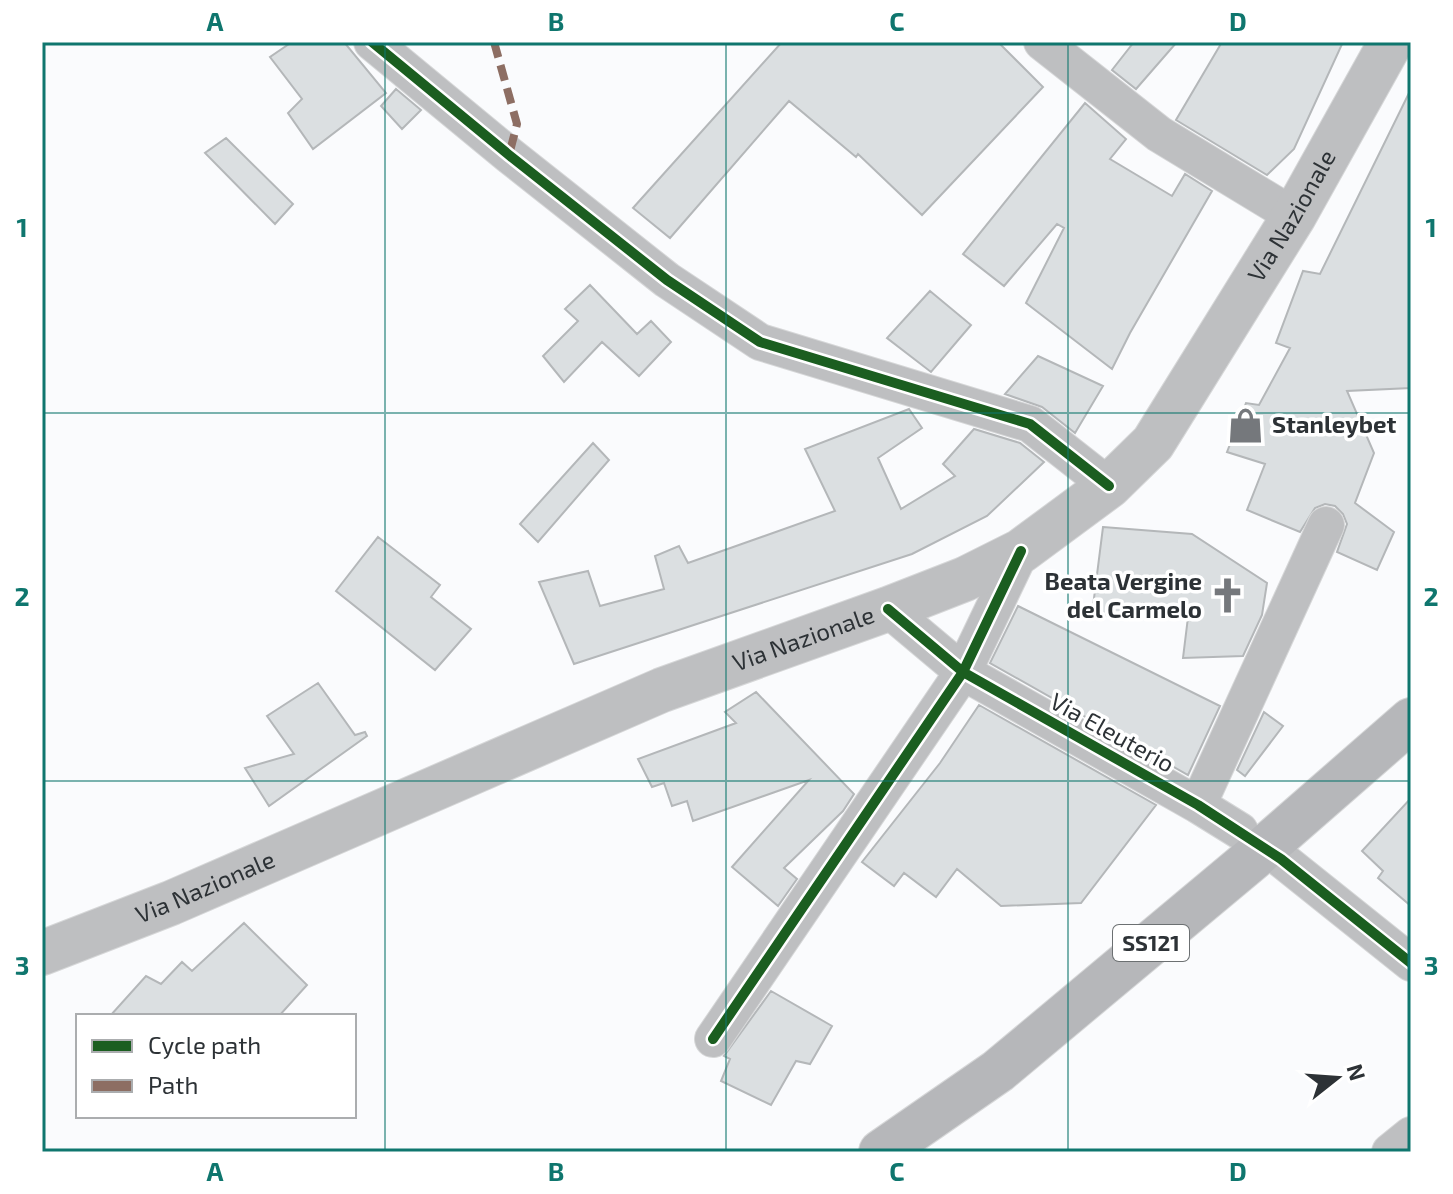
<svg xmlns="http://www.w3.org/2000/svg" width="1453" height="1194" viewBox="0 0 1453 1194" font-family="'Exo 2',sans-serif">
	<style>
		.building { fill: #dbdfe1; stroke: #b4b7b9; stroke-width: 2 }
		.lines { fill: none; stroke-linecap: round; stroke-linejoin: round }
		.street-casing { stroke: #d6d7d8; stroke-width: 38 }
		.secondary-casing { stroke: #d6d7d8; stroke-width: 46 }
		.primary-casing { stroke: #d6d7d8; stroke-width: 46 }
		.street { stroke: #bebfc1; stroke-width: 36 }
		.secondary { stroke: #bebfc1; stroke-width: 44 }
		.primary { stroke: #b6b7ba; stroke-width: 44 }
		.quiet { stroke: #8d6e63; stroke-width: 8; stroke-dasharray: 16 8; stroke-linecap: butt }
		.cycleway-casing { stroke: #fff; stroke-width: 15 }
		.cycleway { stroke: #1b5e20; stroke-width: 10 }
		.grid { fill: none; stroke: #0f766e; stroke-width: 2; stroke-opacity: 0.55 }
		.labels { text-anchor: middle; stroke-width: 7; stroke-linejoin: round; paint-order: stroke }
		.shield { fill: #fff; stroke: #6c7072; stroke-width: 2 }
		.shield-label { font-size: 22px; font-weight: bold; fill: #2d3236 }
		.street-label { font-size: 24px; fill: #2d3236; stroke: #fff }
		.poi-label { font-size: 24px; font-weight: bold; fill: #2d3236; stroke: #fff; text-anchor: start }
		.neatline { fill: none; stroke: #0f766e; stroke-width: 3 }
		.grid-label { font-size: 26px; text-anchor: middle; font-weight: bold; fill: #0f766e }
	</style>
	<rect width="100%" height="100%" fill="#fafbfd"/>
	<path class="building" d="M 292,42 L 344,42 L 386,93 L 313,149 L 288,113 L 302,99 L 270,57 Z
		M 782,42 L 998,42 L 1043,87 L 922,215 L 858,154 L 856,157 L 789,101 L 670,238 L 633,208 Z
		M 1134,42 L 1177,42 L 1136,89 L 1112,70 Z
		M 1222,42 L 1343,42 L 1294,149 L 1267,175 L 1176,120 Z
		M 396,89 L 421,110 L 402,129 L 381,106 Z
		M 1411,89 L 1411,388 L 1347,391 L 1374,453 L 1355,503 L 1394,532 L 1377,570 L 1337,552 L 1347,524 L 1343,514 L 1335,506 L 1325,504 L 1315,508 L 1300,532 L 1247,510 L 1265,464 L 1227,452 L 1246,403 L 1259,405 L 1290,348 L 1276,343 L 1303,271 L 1320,274 Z
		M 1085,103 L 1126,139 L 1110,159 L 1172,196 L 1185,174 L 1212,191 L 1130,333 L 1112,369 L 1026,303 L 1064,228 L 1057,224 L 1004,286 L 963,254 Z
		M 226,138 L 293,204 L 275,224 L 205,153 Z
		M 590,285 L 637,334 L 651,321 L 671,342 L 639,376 L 602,342 L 564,382 L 543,356 L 578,321 L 565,309 Z
		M 930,291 L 971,325 L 931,372 L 887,338 Z
		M 1038,356 L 1103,386 L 1075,433 L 1042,407 L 1005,394 Z
		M 909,409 L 922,428 L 878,458 L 901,509 L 955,476 L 943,464 L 974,429 L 1020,443 L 1044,462 L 987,516 L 912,554 L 574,664 L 539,582 L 588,571 L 600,606 L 664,589 L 655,556 L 679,546 L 688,563 L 835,511 L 805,449 Z
		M 593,443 L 609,460 L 538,542 L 520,524 Z
		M 1103,527 L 1192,534 L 1267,583 L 1262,615 L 1243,656 L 1183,658 L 1189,609 L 1144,603 L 1138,619 L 1092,614 Z
		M 378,537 L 440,585 L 431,597 L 471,629 L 435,670 L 336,591 Z
		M 1018,606 L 1220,706 L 1188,775 L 990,663 Z
		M 318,683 L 355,735 L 365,732 L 367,736 L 269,806 L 245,768 L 294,754 L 267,716 Z
		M 756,692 L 854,794 L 843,811 L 784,868 L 797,879 L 778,906 L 732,867 L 809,780 L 693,821 L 687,801 L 672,806 L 664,783 L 652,787 L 638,759 L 736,723 L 725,712 Z
		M 979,705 L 1156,805 L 1081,903 L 1001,906 L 957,869 L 936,897 L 904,873 L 894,886 L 862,862 L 940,763 Z
		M 1264,712 L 1283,726 L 1245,776 L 1237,770 Z
		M 1411,798 L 1411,906 L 1378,878 L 1383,871 L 1362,851 Z
		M 244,923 L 307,985 L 279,1016 L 110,1016 L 146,976 L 161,984 L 182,962 L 192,971 Z
		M 771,991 L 832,1026 L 810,1064 L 796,1061 L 771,1105 L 721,1081 L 730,1059 L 724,1056 Z"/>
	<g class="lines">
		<defs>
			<path id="street" d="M 372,42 L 509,155 L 667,280 L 760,342 L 1030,424 L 1109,486
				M 1042,42 L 1159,134 L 1294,216
				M 888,609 L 963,672 L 1198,805 L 1240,831
				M 1198,805 L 1326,525
				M 1281,859 L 1411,963
				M 713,1039 L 963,672 L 1021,551
				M 1390,1152 L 1411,1135"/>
			<g id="secondary">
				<path id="s1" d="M 42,953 L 171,903 L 662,690 L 888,609 L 965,579 L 1021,551 L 1109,486 L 1153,443 L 1294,216 L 1391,42"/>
			</g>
			<path id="primary" d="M 881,1152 L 998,1071 L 1253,858 L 1411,720"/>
		</defs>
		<use href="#street" class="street-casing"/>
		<use href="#secondary" class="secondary-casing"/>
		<use href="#primary" class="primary-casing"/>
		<use href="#street" class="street"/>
		<use href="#secondary" class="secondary"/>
		<use href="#primary" class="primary"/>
		<path class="quiet" d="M 494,42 L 517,124 L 509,155"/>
		<defs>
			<path id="cycleway" d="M 372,42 L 509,155 L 667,280 L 760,342 L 1030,424 L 1109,486
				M 888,609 L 963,672 L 1198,805 L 1281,859 L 1411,963
				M 713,1039 L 963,672 L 1021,551"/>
		</defs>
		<use href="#cycleway" class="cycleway-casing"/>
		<use href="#cycleway" class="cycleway"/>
	</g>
	<path class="grid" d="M 385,42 L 385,1152M 726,42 L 726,1152M 1068,42 L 1068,1152M 42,413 L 1411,413M 42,781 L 1411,781"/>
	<defs>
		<symbol id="shop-bare" viewBox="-9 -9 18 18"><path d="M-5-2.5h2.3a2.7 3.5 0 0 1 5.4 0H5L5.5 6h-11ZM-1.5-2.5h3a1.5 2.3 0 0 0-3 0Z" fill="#75787c" stroke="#fff" stroke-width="2.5" paint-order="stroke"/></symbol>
		<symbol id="church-bare" viewBox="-9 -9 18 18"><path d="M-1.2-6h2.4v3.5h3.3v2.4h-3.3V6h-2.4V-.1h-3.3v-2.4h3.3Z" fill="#75787c" stroke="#fff" stroke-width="2.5" paint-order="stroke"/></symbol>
	</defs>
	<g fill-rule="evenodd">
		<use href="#shop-bare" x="1220" y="400" width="51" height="51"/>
		<use href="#church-bare" x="1202" y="570" width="51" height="51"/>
	</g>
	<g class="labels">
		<rect class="shield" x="1113" y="925" width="76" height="36" rx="6"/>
		<g class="shield-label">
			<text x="1151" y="951">SS121</text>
		</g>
		<g class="street-label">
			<text dy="8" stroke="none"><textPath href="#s1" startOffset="1496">Via Nazionale</textPath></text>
			<text dy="8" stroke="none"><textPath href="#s1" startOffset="824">Via Nazionale</textPath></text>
			<text transform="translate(1112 733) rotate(29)" y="8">Via Eleuterio</text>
			<text dy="8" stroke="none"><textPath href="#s1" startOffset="176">Via Nazionale</textPath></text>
		</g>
		<g class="poi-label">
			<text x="1272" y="433">Stanleybet</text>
			<text x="1202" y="590" text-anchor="end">Beata Vergine<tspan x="1202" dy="28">del Carmelo</tspan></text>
		</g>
	</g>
	<rect width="1453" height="1194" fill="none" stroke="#ffffff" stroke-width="88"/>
	<rect x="76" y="1014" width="280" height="104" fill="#ffffff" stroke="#abadaf" stroke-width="2"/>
	<rect x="92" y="1040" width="40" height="12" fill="#1b5e20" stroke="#abadaf" stroke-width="2"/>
	<text x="148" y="1054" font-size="24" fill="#2d3236">Cycle path</text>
	<rect x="92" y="1080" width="40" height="12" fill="#8d6e63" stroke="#abadaf" stroke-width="2"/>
	<text x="148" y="1094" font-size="24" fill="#2d3236">Path</text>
	<g transform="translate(1337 1078) rotate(73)" stroke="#ffffff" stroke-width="6" paint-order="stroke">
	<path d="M0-6L14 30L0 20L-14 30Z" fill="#2d3236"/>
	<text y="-12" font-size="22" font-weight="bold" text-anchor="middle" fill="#2d3236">N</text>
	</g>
	<rect x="44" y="44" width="1365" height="1106" class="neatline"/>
	<g class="grid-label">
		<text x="215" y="31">A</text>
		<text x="556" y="31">B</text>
		<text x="897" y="31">C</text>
		<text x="1238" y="31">D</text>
		<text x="22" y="237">1</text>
		<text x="1431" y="237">1</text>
		<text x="22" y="606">2</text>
		<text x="1431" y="606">2</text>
		<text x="22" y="975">3</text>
		<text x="1431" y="975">3</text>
		<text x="215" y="1181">A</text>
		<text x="556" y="1181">B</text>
		<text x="897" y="1181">C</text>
		<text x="1238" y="1181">D</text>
	</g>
</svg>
